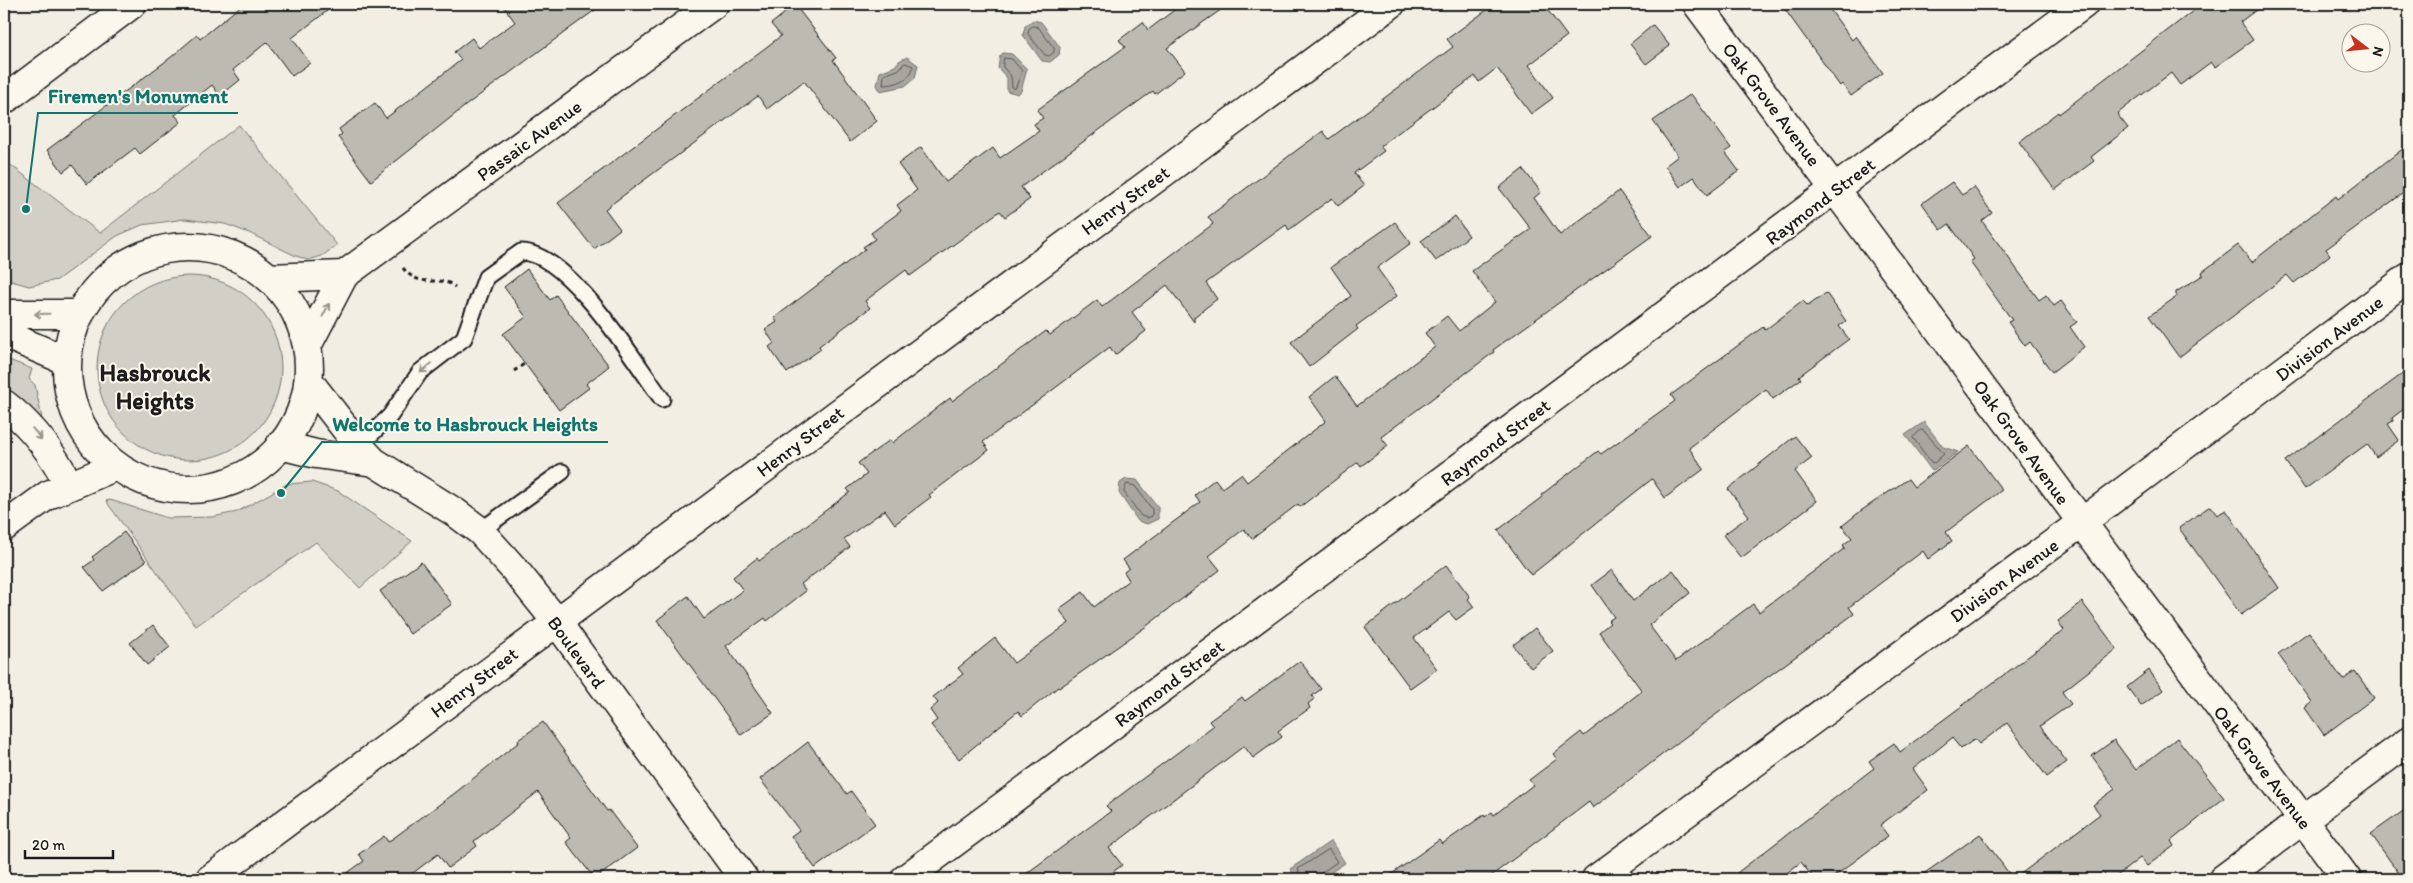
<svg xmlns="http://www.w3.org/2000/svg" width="2413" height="883" viewBox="0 0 2413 883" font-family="Itim,sans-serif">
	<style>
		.green { fill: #d2cfc6; stroke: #777671 }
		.water { fill: #a9a6a0; stroke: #716f6b }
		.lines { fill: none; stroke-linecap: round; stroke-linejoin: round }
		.shore { stroke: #545351; stroke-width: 1 }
		.building { fill: #bdbab1; stroke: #1c1c1c }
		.service-casing { stroke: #1c1c1c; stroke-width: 19 }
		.minor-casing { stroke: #1c1c1c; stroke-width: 31 }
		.tertiary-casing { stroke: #1c1c1c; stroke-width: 31 }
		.path { stroke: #1c1c1c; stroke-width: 3; stroke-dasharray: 4 4; stroke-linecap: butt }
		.service { stroke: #fbf7ec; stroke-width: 15 }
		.minor { stroke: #fbf7ec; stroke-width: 28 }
		.tertiary { stroke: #fbf7ec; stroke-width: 28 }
		.oneway { stroke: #97948e }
		.labels { text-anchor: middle; stroke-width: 4; stroke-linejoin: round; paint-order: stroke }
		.street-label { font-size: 19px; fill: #1c1c1c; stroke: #fbf7ec }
		.district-label { font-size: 24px; font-weight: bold; fill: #1c1c1c; stroke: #fbf7ec }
		.leader { fill: none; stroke: #0f766e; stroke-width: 2 }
		.callout-dot { fill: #0f766e; stroke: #fbf7ec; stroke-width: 2 }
		.callout-label { font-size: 20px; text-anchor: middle; font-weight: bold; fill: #0f766e; stroke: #fbf7ec; stroke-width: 4; stroke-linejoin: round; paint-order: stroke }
	</style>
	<rect width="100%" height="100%" fill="#f2eee4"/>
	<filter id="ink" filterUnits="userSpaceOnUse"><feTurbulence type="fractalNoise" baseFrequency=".02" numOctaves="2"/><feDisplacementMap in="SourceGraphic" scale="10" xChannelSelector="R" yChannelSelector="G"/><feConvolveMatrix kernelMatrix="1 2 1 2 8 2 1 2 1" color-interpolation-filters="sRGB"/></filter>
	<g filter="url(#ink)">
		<path class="green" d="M 239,125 L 337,245 L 322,256 L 308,260 L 296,256 L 249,233 L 225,224 L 185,219 L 142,225 L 117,236 L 57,280 L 29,286 L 4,279 L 4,160 L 100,233 Z
			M97 368a92 92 0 1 1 184 0a92 92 0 1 1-184 0Z
			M 4,358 L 32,369 L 29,379 L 35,385 L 44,428 L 4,394 Z
			M 312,482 L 338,491 L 412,541 L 360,588 L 316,542 L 196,626 L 106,501 L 110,500 L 168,518 L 212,517 L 237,512 L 287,484 Z"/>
		<path class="water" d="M 1033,20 L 1041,22 L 1060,47 L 1059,55 L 1050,62 L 1042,61 L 1023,35 L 1025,26 Z
			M 1003,53 L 1012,54 L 1027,69 L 1021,91 L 1018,94 L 1007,91 L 1007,78 L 998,68 L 1000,56 Z
			M 907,57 L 918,65 L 915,78 L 905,86 L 880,91 L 877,85 L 880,72 L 895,66 L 899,61 Z
			M 1924,422 L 1943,447 L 1958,452 L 1932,471 L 1905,435 Z
			M 1126,479 L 1137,480 L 1158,507 L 1158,519 L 1147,524 L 1138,521 L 1119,493 L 1120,483 Z
			M 1331,841 L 1345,863 L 1321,879 L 1297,879 L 1290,869 Z"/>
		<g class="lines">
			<path class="shore" d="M 1033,26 L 1038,27 L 1054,48 L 1054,52 L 1049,56 L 1045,55 L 1028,34 L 1029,29 Z
				M 1004,58 L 1012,59 L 1022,71 L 1015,89 L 1012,87 L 1011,76 L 1003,67 Z
				M 905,63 L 913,66 C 912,80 895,85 883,85 L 884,75 L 898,70 Z
				M 1921,430 L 1924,431 L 1944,454 L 1934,463 L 1931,462 L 1913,438 Z
				M 1127,484 L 1135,486 L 1152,509 L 1152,516 L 1147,518 L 1141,516 L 1124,492 Z
				M 1301,879 L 1298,869 L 1329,849 L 1337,862 L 1321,873 L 1319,879"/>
		</g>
		<path class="building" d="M 243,4 L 336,4 L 292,38 L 310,63 L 292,76 L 267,42 L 233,70 L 240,80 L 220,96 L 212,85 L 175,115 L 181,122 L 140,154 L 135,148 L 87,184 L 72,165 L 63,172 L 47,150 L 170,58 L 197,35 L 200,39 Z
			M 502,4 L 603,4 L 469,103 L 371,181 L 338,137 L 342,134 L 339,129 L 375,103 L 386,118 L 461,60 L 454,52 L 472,38 L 479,48 L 515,22 Z
			M 1182,4 L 1229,4 L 1167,48 L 1185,71 L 1155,94 L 1153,91 L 1021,187 L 1030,199 L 1005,217 L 1000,211 L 910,276 L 906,270 L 865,301 L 870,308 L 819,346 L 821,349 L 787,373 L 769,347 L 774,343 L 765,330 L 777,322 L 774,318 L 865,249 L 863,247 L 875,239 L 871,233 L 901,211 L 897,205 L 917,190 L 898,164 L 921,147 L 946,182 L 993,148 L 1000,158 L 1039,131 L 1034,124 L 1043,118 L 1037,110 L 1125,47 L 1119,40 L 1143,22 L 1148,30 Z
			M 1495,4 L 1543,4 L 1567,36 L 1529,65 L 1553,98 L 1531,114 L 1497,68 L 1479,82 L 1475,76 L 1380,146 L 1384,151 L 1354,173 L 1364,186 L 1338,206 L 1332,198 L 1289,230 L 1286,225 L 1206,283 L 1217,299 L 1194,317 L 1194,322 L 1167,285 L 1132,312 L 1146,331 L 1115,355 L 1110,347 L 983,442 L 989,450 L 929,495 L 931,497 L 895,524 L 885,510 L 844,539 L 850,547 L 801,584 L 806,591 L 767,621 L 765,618 L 726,646 L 773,713 L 741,735 L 657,620 L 688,596 L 704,619 L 743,590 L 733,577 L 757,558 L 759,561 L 850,492 L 847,489 L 867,474 L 858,463 L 890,440 L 892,443 L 950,398 L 952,401 L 1046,331 L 1050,335 L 1097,300 L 1102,307 L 1213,224 L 1208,217 L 1297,150 L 1323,131 L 1329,139 L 1453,47 L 1447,39 Z
			M 1781,4 L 1826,4 L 1852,40 L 1856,36 L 1883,73 L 1851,96 L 1842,84 L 1840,86 Z
			M 2202,4 L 2264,4 L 2240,22 L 2253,40 L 2215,67 L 2211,62 L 2180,85 L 2171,73 L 2131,103 L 2117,114 L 2128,128 L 2091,157 L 2094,161 L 2055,190 L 2019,142 L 2058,112 L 2059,114 Z
			M 795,5 L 836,58 L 833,60 L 877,121 L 850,142 L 804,81 L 767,109 L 758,96 L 605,209 L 620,229 L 594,249 L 558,203 L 781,36 L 771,24 Z
			M 1653,25 L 1670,46 L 1646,64 L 1630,44 Z
			M 1691,94 L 1731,148 L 1725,152 L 1739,171 L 1707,195 L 1694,177 L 1680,187 L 1665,166 L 1678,156 L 1653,121 Z
			M 2409,144 L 2409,189 L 2326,249 L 2330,255 L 2294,283 L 2287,275 L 2179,357 L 2149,316 L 2176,297 L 2176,292 L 2203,275 L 2202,272 L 2238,245 L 2252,262 L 2336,196 L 2338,199 Z
			M 1523,169 L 1541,192 L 1534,198 L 1560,235 L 1619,191 L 1652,236 L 1493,350 L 1494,352 L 1381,437 L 1388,446 L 1361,466 L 1358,462 L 1300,507 L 1298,504 L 1252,539 L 1244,529 L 1209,556 L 1220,570 L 1144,628 L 1059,688 L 1058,687 L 1022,716 L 1018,711 L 959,759 L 931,725 L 937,720 L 930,710 L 938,703 L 933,697 L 963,674 L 958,668 L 995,638 L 1014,663 L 1069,623 L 1059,609 L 1083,592 L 1094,607 L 1129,580 L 1124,572 L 1129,568 L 1123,560 L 1200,502 L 1195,495 L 1215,479 L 1222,488 L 1241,474 L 1247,482 L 1326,421 L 1309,397 L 1335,376 L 1357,406 L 1435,347 L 1425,333 L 1447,316 L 1459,331 L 1495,302 L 1472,271 L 1531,229 L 1499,188 Z
			M 1952,182 L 1962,195 L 1974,187 L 1992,213 L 1982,221 L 2039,300 L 2046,295 L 2054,306 L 2061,301 L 2077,322 L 2070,327 L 2084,347 L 2052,372 L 2030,342 L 2025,346 L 2008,322 L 2012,320 L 1970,262 L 1974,259 L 1949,224 L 1941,230 L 1922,203 Z
			M 1455,216 L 1469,236 L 1436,261 L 1421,241 Z
			M 1395,222 L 1411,243 L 1377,268 L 1397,296 L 1356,326 L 1358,329 L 1309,367 L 1291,342 L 1351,296 L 1331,267 Z
			M 527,269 L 550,300 L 556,295 L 609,366 L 586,384 L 589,388 L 559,410 L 503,334 L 526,317 L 504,287 Z
			M 1826,293 L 1846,321 L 1839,326 L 1849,339 L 1799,376 L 1801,379 L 1773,399 L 1766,389 L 1689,448 L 1704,469 L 1665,498 L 1652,479 L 1531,575 L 1498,530 L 1542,497 L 1541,495 L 1598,451 L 1601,454 L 1675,401 L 1671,395 L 1763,327 L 1765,330 L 1803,301 L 1808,306 Z
			M 2409,369 L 2409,405 L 2392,418 L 2393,421 L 2388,424 L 2399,440 L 2376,457 L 2367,444 L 2305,489 L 2285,461 Z
			M 1795,436 L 1812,458 L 1795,471 L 1817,501 L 1741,558 L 1723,535 L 1749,516 L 1728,489 Z
			M 1969,446 L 2002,490 L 1946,532 L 1952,541 L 1928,559 L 1923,551 L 1849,607 L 1854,614 L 1681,740 L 1593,808 L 1589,802 L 1487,879 L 1385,879 L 1439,840 L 1442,844 L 1484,815 L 1485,817 L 1492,812 L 1494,815 L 1533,785 L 1529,780 L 1557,759 L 1553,754 L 1581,732 L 1584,736 L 1642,691 L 1599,632 L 1610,623 L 1608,621 L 1614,617 L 1592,585 L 1612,570 L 1633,601 L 1673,570 L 1690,593 L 1649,625 L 1676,661 L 1753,604 L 1759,612 L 1845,548 L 1843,545 L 1852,538 L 1842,526 L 1862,510 L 1908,479 L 1914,487 Z
			M 2210,506 L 2217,515 L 2226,510 L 2279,588 L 2241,615 L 2179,528 Z
			M 124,532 L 146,561 L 103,591 L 84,567 L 94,560 L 92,557 Z
			M 421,562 L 452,604 L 410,634 L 380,591 Z
			M 1446,565 L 1470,597 L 1468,599 L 1474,607 L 1456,620 L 1449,612 L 1414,638 L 1437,669 L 1410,688 L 1365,627 Z
			M 2082,602 L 2117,649 L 2062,692 L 2071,704 L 2040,726 L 2067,762 L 2047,777 L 2007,723 L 1979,744 L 1975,739 L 1961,749 L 1952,738 L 1913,769 L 1928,790 L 1880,825 L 1888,836 L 1831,879 L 1814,879 L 1801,862 L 1779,879 L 1729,879 L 1874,768 L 1869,761 L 1894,743 L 1900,752 L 2064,630 L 2058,621 Z
			M 153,625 L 170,647 L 147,665 L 130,643 Z
			M 1535,628 L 1553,651 L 1531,668 L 1513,645 Z
			M 2309,632 L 2343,680 L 2355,671 L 2374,698 L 2324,735 L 2305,708 L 2312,702 L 2278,654 Z
			M 1300,661 L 1321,689 L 1312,696 L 1314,699 L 1308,704 L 1310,708 L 1278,731 L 1282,737 L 1253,758 L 1244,746 L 1109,848 L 1122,865 L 1104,879 L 1019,879 L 1111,811 L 1106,806 L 1213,726 L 1209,721 L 1242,697 L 1245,701 Z
			M 2149,670 L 2163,690 L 2141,706 L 2127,687 Z
			M 543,722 L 607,811 L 609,810 L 637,848 L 595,879 L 566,842 L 571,838 L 538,792 L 474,841 L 477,846 L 448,868 L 438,854 L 405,879 L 339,879 L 364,861 L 359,854 L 384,836 L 388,842 L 455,793 L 519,742 L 518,740 Z
			M 2177,738 L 2224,798 L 2171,841 L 2174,846 L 2147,866 L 2140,858 L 2113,879 L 2014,879 L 2100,814 L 2093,805 L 2115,789 L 2092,756 L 2114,740 L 2136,770 Z
			M 808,742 L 847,794 L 851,791 L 875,824 L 815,868 L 791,836 L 799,830 L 760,779 Z
			M 2409,807 L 2409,879 L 2403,879 L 2371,834 Z
			M 1980,834 L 2013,879 L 1916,879 L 1955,852 Z"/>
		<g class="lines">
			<defs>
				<path id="service" d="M 359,446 L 390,416 L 420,372 L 464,338 L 486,277 L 521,252 C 568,252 635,362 662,399
					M 480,531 L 562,472"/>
				<path id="minor" d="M 1697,4 L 2347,879
					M 4,100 L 132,4
					M 210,879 L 1391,4
					M 905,879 L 2084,4
					M 1596,879 L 2081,523 L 2409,277
					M 2223,879 L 2409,741"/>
				<path id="tertiary" d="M67 368a121 121 0 1 1 242 0a121 121 0 1 1-242 0Z
					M 270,278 L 344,275
					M 4,314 L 80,314
					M 4,334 L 67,361
					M 308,344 L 344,275 L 714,4
					M 310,383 L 359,446 L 374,462 L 456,513 L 480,531 L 515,570 L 556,621 L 744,879
					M 4,404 C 29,423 46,444 62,472
					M 280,445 L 316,454 L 374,462
					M 4,527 L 48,495 L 114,467"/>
			</defs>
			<use href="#service" class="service-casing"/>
			<use href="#minor" class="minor-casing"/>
			<use href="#tertiary" class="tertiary-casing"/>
			<path class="path" d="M 403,268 C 421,291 439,273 455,287
				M 514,371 L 524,364"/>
			<use href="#service" class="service"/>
			<use href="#minor" class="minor"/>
			<use href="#tertiary" class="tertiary"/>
		</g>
		<defs><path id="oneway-shaft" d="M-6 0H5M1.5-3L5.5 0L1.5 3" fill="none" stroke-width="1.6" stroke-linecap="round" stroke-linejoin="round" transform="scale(1.25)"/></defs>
		<g class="oneway">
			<use href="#oneway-shaft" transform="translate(326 310) rotate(-62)"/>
			<use href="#oneway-shaft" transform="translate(42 314) rotate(179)"/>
			<use href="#oneway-shaft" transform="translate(426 368) rotate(141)"/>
			<use href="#oneway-shaft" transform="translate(37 434) rotate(51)"/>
		</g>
	</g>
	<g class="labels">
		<g class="street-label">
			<text transform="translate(1772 104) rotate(53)" y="7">Oak Grove Avenue</text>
			<text transform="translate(529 140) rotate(-36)" y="7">Passaic Avenue</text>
			<text transform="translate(1125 200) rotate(-36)" y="7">Henry Street</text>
			<text transform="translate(1820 201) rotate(-37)" y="7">Raymond Street</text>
			<text transform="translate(2329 338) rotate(-37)" y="7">Division Avenue</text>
			<text transform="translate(800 441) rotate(-37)" y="7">Henry Street</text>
			<text transform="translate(1495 442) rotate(-37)" y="7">Raymond Street</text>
			<text transform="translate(2022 442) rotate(54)" y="7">Oak Grove Avenue</text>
			<text transform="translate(2004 580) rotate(-36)" y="7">Division Avenue</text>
			<text transform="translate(577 652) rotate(54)" y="7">Boulevard</text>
			<text transform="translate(474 682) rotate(-37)" y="7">Henry Street</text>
			<text transform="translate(1169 683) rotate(-37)" y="7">Raymond Street</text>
			<text transform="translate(2263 767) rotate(53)" y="7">Oak Grove Avenue</text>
		</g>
		<g class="district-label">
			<text x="155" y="381">Hasbrouck<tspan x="155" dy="28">Heights</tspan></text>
		</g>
	</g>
	<path class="leader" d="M26 209L38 113H238M281 493L322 442H608"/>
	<g class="callout-dot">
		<circle cx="26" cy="209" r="5"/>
		<circle cx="281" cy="493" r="5"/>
	</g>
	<g class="callout-label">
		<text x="138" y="103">Firemen's Monument</text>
		<text x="465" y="431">Welcome to Hasbrouck Heights</text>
	</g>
	<rect width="2413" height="883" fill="none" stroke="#fbf7ec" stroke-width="20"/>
	<rect x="10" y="10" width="2393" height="863" fill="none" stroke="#1c1c1c" stroke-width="2" filter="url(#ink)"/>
	<g transform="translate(2366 48) rotate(106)"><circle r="24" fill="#fbf7ec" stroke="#a29f99"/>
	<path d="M0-4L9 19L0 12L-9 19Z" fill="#c8321e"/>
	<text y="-8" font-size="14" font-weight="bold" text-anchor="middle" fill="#1c1c1c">N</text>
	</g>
	<path d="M25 850v8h88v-8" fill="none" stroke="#1c1c1c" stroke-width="2.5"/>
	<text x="32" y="850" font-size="15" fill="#1c1c1c" stroke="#fbf7ec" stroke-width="4" paint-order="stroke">20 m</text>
</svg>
